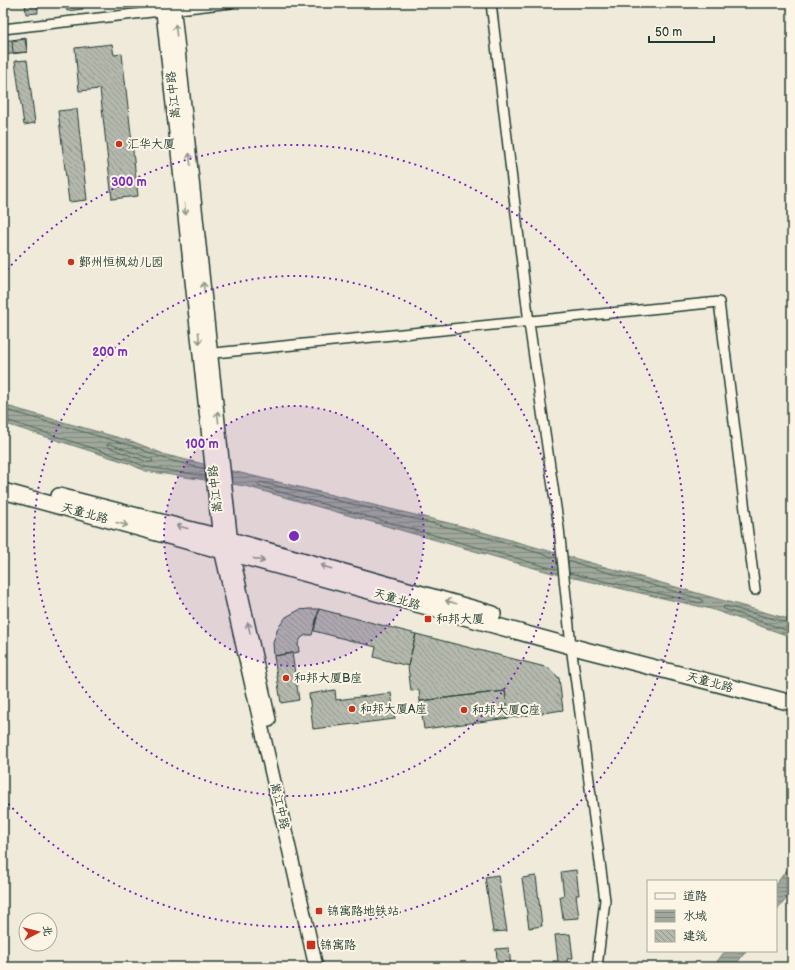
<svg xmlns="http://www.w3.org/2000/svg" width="795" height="970" viewBox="0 0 795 970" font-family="'Balsamiq Sans','LXGW WenKai TC',sans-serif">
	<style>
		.water { fill: url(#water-rules); stroke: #6c7d71 }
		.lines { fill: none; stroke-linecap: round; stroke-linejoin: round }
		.shore { stroke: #52685d; stroke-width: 1 }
		.building { fill: url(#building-back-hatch); stroke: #1f3d34 }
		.minor-casing { stroke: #1f3d34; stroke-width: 12 }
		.secondary-casing { stroke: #1f3d34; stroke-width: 16 }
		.primary-casing { stroke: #1f3d34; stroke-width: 18 }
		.minor { stroke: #fcf5e5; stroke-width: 9 }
		.secondary { stroke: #fcf5e5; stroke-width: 13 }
		.primary { stroke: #fcf5e5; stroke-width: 15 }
		.oneway { stroke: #8e998c }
		.ring { fill: none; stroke: #7b2cbf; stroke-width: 2; stroke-dasharray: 2 4 }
		.poi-dot { fill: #c8321e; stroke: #fcf5e5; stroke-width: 1.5 }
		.labels { text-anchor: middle; stroke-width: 4; stroke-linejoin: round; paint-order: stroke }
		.street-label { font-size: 12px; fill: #1f3d34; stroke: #fcf5e5 }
		.poi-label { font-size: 12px; fill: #1f3d34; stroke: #fcf5e5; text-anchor: start }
		.centre { fill: #7b2cbf; stroke: #fcf5e5; stroke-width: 2 }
		.ring-label { font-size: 12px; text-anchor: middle; font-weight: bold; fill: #7b2cbf; stroke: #fcf5e5; stroke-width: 4; stroke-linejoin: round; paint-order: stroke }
	</style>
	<defs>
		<pattern id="water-rules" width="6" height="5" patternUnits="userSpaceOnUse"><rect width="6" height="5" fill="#9fa89a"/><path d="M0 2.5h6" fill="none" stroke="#818a7e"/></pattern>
		<pattern id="building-back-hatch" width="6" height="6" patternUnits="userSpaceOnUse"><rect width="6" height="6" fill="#b5b9ad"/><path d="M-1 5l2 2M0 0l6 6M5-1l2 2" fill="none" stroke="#93988e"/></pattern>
	</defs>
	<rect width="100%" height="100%" fill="#efeada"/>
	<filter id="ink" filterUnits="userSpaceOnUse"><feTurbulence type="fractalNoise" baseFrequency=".025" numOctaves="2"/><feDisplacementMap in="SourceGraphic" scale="8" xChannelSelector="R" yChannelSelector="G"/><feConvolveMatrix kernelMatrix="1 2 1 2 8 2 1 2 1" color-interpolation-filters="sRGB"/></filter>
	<g filter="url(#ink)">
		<path class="water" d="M 3,405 L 134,442 L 166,455 L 461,526 L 792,620 L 792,637 L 711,609 L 552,573 L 245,486 L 145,471 L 128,463 L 3,423 Z
			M 792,863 L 792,891 L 776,912 L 776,884 Z
			M 725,951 L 746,951 L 734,967 L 713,967 Z"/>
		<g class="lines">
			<path class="shore" d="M 3,409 L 133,446 L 165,459 L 205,469
				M 3,419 L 129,460 L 146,467 L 206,476
				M 110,444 L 152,459 L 153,462 L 147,462 L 108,447 L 107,445 Z
				M 556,558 L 460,530 L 260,482 L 258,484 L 259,486 L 558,570
				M 568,561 L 701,599 L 703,601 L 700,603 L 569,573
				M 792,624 L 726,606 L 723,607 L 724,609 L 792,632"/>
		</g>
		<path class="building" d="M 25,3 L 37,3 L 38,13 L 26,14 Z
			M 66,3 L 82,3 L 83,9 L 67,11 Z
			M 26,38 L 27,52 L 3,55 L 3,41 Z
			M 25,39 L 27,52 L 13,53 L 12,41 Z
			M 112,44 L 114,55 L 122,54 L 138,196 L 112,199 L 100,89 L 79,91 L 75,48 Z
			M 27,60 L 35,123 L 24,125 L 15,61 Z
			M 77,109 L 87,200 L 69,202 L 58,111 Z
			M 309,609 L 319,609 L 312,635 L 306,635 L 301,638 L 298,644 L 299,652 L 274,656 L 273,643 L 278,628 L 286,617 L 299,610 Z
			M 319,609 L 416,634 L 408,666 L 374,657 L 376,647 L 314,631 Z
			M 416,634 L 549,668 L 559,678 L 563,710 L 509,718 L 505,691 L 420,701 L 419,690 L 411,691 L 408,666 Z
			M 292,653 L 299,700 L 281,703 L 274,656 Z
			M 335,690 L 336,700 L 391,693 L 395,719 L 313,729 L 309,694 Z
			M 505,691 L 509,718 L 424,729 L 420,701 Z
			M 576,870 L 579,895 L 576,895 L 579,918 L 563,919 L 560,896 L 564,896 L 561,872 Z
			M 498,875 L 507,931 L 493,932 L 485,877 Z
			M 536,876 L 542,926 L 529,928 L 522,878 Z
			M 570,934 L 573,958 L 567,959 L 568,967 L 554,967 L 553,961 L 558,961 L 555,935 Z
			M 509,948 L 511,967 L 498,967 L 496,949 Z"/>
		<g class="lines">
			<defs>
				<path id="minor" d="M 491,3 L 529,323 L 559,528 L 571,646 L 605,900 L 597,967
					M 3,29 L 231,3
					M 205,354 L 719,302 L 755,590"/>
				<path id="secondary" d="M 162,3 L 221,549 L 316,967
					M 173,3 L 232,553 L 269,720"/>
				<path id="primary" d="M 3,491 L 585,650 L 792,703
					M 59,496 L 220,537 L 493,614"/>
			</defs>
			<use href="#minor" class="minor-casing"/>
			<use href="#secondary" class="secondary-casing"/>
			<use href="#primary" class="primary-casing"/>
			<use href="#minor" class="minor"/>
			<use href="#secondary" class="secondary"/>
			<use href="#primary" class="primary"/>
		</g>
		<defs><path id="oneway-shaft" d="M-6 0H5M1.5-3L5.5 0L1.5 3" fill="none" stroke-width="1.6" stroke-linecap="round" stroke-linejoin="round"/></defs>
		<g class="oneway">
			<use href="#oneway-shaft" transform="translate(176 30) rotate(-96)"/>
			<use href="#oneway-shaft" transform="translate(190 159) rotate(-96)"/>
			<use href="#oneway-shaft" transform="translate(185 209) rotate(84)"/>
			<use href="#oneway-shaft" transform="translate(204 288) rotate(-96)"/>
			<use href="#oneway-shaft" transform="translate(199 338) rotate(84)"/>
			<use href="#oneway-shaft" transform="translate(218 417) rotate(-96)"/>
			<use href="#oneway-shaft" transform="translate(122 524) rotate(15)"/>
			<use href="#oneway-shaft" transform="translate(182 527) rotate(-166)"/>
			<use href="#oneway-shaft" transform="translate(259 560) rotate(16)"/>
			<use href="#oneway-shaft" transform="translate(326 567) rotate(-164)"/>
			<use href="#oneway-shaft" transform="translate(451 602) rotate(-164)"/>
			<use href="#oneway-shaft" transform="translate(249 628) rotate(-102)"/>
		</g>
	</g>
	<circle cx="294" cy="536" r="130" fill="#7b2cbf" fill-opacity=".12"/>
	<g class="ring">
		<circle cx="294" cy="536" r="130"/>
		<circle cx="294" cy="536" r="260"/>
		<path d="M3 274A391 391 0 1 1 3 798"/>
	</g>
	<g class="poi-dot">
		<circle cx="119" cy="144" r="4"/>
		<circle cx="71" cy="262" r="4"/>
		<rect x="424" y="615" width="8" height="8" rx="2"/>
		<circle cx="286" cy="678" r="4"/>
		<circle cx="352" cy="709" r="4"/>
		<circle cx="464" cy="710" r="4"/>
		<rect x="315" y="907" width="8" height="8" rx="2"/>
		<rect x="306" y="940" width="10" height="10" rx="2"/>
	</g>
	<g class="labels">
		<g class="street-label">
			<text transform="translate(173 95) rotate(-96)" y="4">嵩江中路</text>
			<text transform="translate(215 489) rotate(-96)" y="4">嵩江中路</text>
			<text transform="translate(85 513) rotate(15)" y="4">天童北路</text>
			<text transform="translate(397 599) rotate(16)" y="4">天童北路</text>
			<text transform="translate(710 682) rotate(15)" y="4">天童北路</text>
			<text transform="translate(280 806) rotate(77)" y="4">嵩江中路</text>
		</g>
		<g class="poi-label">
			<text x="127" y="148">汇华大厦</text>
			<text x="79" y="266">鄞州恒枫幼儿园</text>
			<text x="436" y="623">和邦大厦</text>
			<text x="294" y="682">和邦大厦B座</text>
			<text x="360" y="713">和邦大厦A座</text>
			<text x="472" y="714">和邦大厦C座</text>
			<text x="327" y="915">锦寓路地铁站</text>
			<text x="320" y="949">锦寓路</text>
		</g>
	</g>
	<circle cx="294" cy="536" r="6" class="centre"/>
	<g class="ring-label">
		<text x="129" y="186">300 m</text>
		<text x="110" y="356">200 m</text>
		<text x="202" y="448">100 m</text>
	</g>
	<rect width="795" height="970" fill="none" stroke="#fcf5e5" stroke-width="16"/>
	<rect x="8" y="8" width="779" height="954" fill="none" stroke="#1f3d34" stroke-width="1.5" filter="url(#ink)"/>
	<rect x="647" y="880" width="130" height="72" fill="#fcf5e5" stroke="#a4ab9e"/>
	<rect x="655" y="893" width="20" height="6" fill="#fcf5e5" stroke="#a4ab9e"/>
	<text x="683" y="900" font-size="12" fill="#1f3d34">道路</text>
	<rect x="655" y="910" width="20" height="12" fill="url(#water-rules)" stroke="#a4ab9e"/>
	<text x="683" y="920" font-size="12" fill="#1f3d34">水域</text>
	<rect x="655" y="930" width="20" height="12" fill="url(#building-back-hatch)" stroke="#a4ab9e"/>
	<text x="683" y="940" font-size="12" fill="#1f3d34">建筑</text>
	<g transform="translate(38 932) rotate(83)"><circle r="19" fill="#fcf5e5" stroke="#a4ab9e"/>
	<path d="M0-3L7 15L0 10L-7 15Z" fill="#c8321e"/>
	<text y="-6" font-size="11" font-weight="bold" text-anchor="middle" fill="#1f3d34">北</text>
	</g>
	<path d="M649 36v6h65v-6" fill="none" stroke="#1f3d34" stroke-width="2"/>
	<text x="655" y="36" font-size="12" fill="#1f3d34" stroke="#fcf5e5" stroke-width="3" paint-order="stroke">50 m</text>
</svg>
